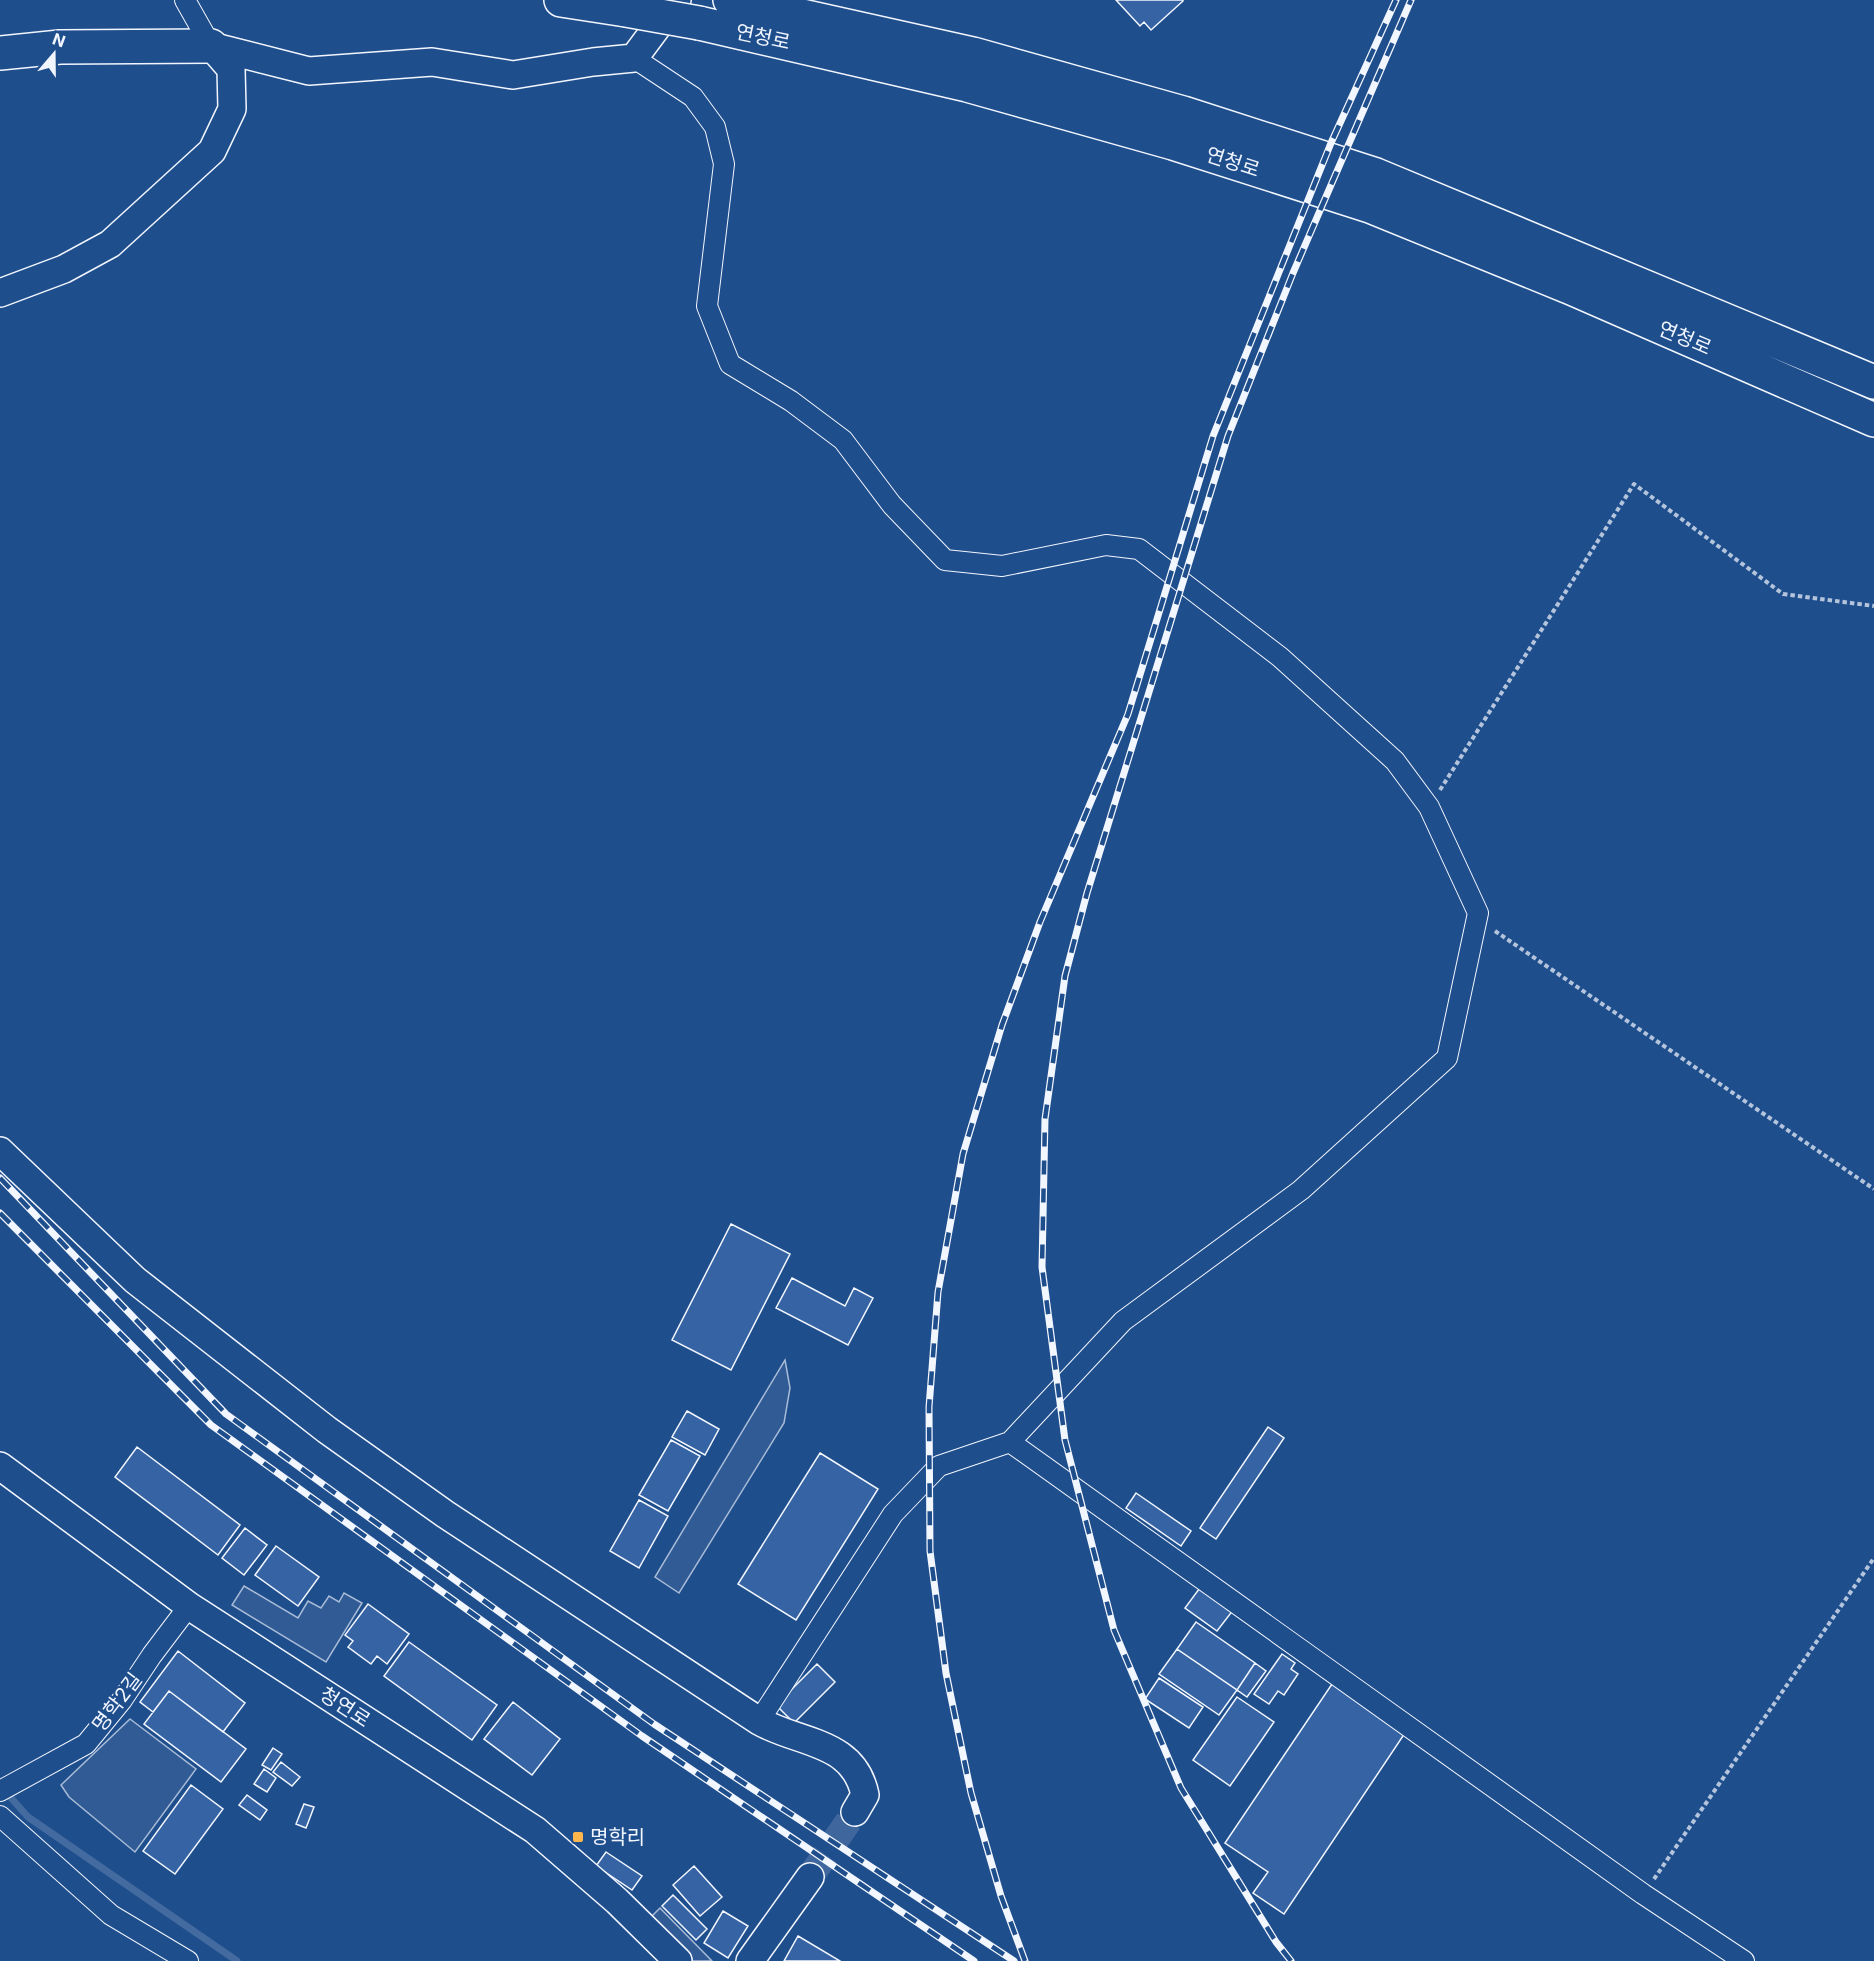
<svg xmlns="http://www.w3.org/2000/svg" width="1874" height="1961" viewBox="0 0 1874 1961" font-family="Inter,'Noto Sans KR',sans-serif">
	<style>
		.built { fill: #305b95; stroke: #a8bbd7; stroke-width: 1.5 }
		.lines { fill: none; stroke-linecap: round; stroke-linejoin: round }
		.stream { stroke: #446ba0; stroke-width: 7 }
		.building { fill: #3563a3; stroke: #f2f6ff; stroke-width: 1.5 }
		.secondary-tunnel { stroke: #3f679d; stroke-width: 27; stroke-dasharray: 27 14; stroke-linecap: butt }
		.street-casing { stroke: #f2f6ff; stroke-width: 22 }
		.secondary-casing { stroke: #f2f6ff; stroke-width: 30 }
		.highway-casing { stroke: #f2f6ff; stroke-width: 36 }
		.path { stroke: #b3c4dc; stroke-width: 4; stroke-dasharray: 4.5 3; stroke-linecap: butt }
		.street { stroke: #1f4e8c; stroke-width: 20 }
		.secondary { stroke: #1f4e8c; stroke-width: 27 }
		.highway { stroke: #1f4e8c; stroke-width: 33 }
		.rail-casing { stroke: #f2f6ff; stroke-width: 7 }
		.rail { stroke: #1f4e8c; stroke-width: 4.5; stroke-dasharray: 14; stroke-linecap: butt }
		.highway-bridge-casing { stroke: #f2f6ff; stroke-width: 36; stroke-linecap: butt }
		.highway-bridge { stroke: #1f4e8c; stroke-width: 33 }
		.poi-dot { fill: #ffb74d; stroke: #1f4e8c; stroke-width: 2 }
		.labels { text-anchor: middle; stroke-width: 4.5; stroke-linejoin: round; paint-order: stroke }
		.street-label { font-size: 20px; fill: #f2f6ff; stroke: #1f4e8c }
		.poi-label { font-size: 20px; fill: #f2f6ff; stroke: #1f4e8c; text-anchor: start }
	</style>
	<rect width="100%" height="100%" fill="#1f4e8c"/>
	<path class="built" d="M 785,1360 L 790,1388 L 784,1423 L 679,1593 L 655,1577 Z
		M 244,1586 L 298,1618 L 308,1601 L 321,1608 L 329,1596 L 339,1602 L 344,1593 L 362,1603 L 326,1662 L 232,1605 Z
		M 130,1719 L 196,1769 L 135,1852 L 69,1797 L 61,1785 Z
		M 660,1908 L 712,1961 L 689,1961 L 648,1920 Z"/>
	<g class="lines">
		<path class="stream" d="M 4,1790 L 28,1817 L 237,1961"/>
	</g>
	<path class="building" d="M 1116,0 L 1183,0 L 1183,1 L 1151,30 L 1144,22 L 1140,26 Z
		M 731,1224 L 790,1254 L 731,1370 L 672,1340 Z
		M 792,1278 L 845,1306 L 854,1288 L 873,1298 L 848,1345 L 776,1308 Z
		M 687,1411 L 719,1429 L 705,1455 L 672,1437 Z
		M 1268,1427 L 1284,1438 L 1216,1539 L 1200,1528 Z
		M 671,1440 L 700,1456 L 668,1511 L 639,1495 Z
		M 137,1447 L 240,1525 L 218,1555 L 115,1477 Z
		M 820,1453 L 878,1489 L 796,1620 L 738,1584 Z
		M 1136,1493 L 1191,1531 L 1181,1546 L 1126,1508 Z
		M 639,1500 L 668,1516 L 639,1568 L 610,1551 Z
		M 245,1528 L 267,1545 L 244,1575 L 222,1558 Z
		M 276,1546 L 319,1577 L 298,1606 L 255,1575 Z
		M 1202,1585 L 1234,1609 L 1217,1631 L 1185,1608 Z
		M 368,1604 L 409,1634 L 387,1664 L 377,1656 L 371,1664 L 348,1647 L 353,1641 L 345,1635 Z
		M 1196,1622 L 1255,1663 L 1237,1690 L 1177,1649 Z
		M 409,1642 L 497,1705 L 472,1740 L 384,1676 Z
		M 1177,1649 L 1237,1690 L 1219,1715 L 1159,1674 Z
		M 178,1651 L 245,1703 L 223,1732 L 169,1691 L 153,1712 L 140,1702 Z
		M 1282,1654 L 1295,1663 L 1291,1669 L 1298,1674 L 1284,1695 L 1278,1691 L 1269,1704 L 1254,1694 Z
		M 1255,1663 L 1266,1671 L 1247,1697 L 1237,1690 Z
		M 817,1664 L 835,1682 L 794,1723 L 776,1705 Z
		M 1159,1678 L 1203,1707 L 1189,1728 L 1145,1699 Z
		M 1332,1684 L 1405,1733 L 1284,1914 L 1253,1893 L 1268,1872 L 1225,1843 Z
		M 169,1691 L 246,1749 L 221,1782 L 144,1724 Z
		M 1237,1697 L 1274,1722 L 1230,1786 L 1193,1760 Z
		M 513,1702 L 560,1739 L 532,1775 L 484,1739 Z
		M 273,1748 L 282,1754 L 271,1770 L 262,1765 Z
		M 281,1762 L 300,1777 L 292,1786 L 273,1772 Z
		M 264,1769 L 276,1778 L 267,1792 L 254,1784 Z
		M 191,1785 L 223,1809 L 175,1874 L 143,1851 Z
		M 247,1795 L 267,1810 L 260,1820 L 239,1805 Z
		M 304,1804 L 314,1807 L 306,1828 L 296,1824 Z
		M 606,1852 L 642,1876 L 632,1890 L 596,1866 Z
		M 694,1866 L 722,1897 L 700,1916 L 673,1885 Z
		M 673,1895 L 707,1929 L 696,1940 L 662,1906 Z
		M 723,1911 L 748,1926 L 728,1958 L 704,1943 Z
		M 798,1936 L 840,1961 L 784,1961 Z"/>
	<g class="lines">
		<path class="secondary-tunnel" d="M 810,1877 L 855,1812"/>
		<defs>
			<path id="street" d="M 185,0 L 211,46
				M 634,58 L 693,97 L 715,127 L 724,164 L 707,306 L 730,364 L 791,401 L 843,440 L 892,505 L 945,560 L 1002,566 L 1106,545 L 1139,549 L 1280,657 L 1395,761 L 1429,807 L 1478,913 L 1447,1058 L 1301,1190 L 1123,1321 L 1010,1442 L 1643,1894 L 1744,1961
				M 759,1721 L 893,1514 L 939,1466 L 1010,1442
				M 0,1791 L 86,1744 L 122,1700 L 152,1655 L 189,1606
				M 0,1816 L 111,1915 L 188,1961"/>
			<path id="secondary" d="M 0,293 L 64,269 L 110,244 L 212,151 L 232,109 L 231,69 L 211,46 L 309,71 L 432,62 L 513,75 L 593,62 L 634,58 L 677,0
				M 0,1151 L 135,1280 L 327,1430 L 445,1514 L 759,1721 C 799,1744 854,1740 865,1795 L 855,1812
				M 0,1466 L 189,1606 L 535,1830 L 617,1901 L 678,1961
				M 750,1961 L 810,1877"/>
			<path id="highway" d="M 561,0 L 626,10
				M 730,0 L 973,54 L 1183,113 L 1376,175 L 1874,382
				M 699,23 L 967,85 L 1173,143 L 1370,206 L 1569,287 L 1874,420
				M 0,53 L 60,47 L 211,46"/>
		</defs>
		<use href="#street" class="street-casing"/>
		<use href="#secondary" class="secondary-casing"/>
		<use href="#highway" class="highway-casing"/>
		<path class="path" d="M 1440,790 L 1634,484 L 1783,594 L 1874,606
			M 1495,931 L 1874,1189
			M 1654,1879 L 1874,1558"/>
		<use href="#street" class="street"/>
		<use href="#secondary" class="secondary"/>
		<use href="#highway" class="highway"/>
		<defs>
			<path id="rail" d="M 0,1178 L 226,1414 L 654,1724 L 1014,1961
				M 0,1213 L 211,1425 L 642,1736 L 974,1961
				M 1025,1961 L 1001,1896 L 971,1793 L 946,1673 L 930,1551 L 929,1407 L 938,1292 L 963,1154 L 1002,1025 L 1040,922 L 1128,714 L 1213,436 L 1331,143 L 1396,0
				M 1291,1961 L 1276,1942 L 1181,1788 L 1114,1630 L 1065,1440 L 1042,1267 L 1045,1119 L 1065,976 L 1087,893 L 1228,436 L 1293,273 L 1411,0"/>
		</defs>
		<use href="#rail" class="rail-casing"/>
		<use href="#rail" class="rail"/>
		<defs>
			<path id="highway-bridge" d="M 626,10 L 699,23"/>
		</defs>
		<use href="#highway-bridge" class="highway-bridge-casing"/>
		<use href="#highway-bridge" class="highway-bridge"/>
	</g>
	<rect class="poi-dot" x="572" y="1831" width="12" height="12" rx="3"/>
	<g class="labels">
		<g class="street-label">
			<text transform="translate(763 37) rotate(12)" y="7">연청로</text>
			<text transform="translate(1233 162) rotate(18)" y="7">연청로</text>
			<text transform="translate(1685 338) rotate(23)" y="7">연청로</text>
			<text transform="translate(117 1702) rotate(-53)" y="7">명학2길</text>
			<text transform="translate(345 1707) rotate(33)" y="7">청연로</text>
		</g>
		<g class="poi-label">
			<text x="590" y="1844">명학리</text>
		</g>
	</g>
	<g transform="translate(54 54) rotate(20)" stroke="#1f4e8c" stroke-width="4.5" paint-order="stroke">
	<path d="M0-4.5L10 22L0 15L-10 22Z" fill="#f2f6ff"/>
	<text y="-9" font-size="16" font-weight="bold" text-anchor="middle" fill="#f2f6ff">N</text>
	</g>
</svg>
